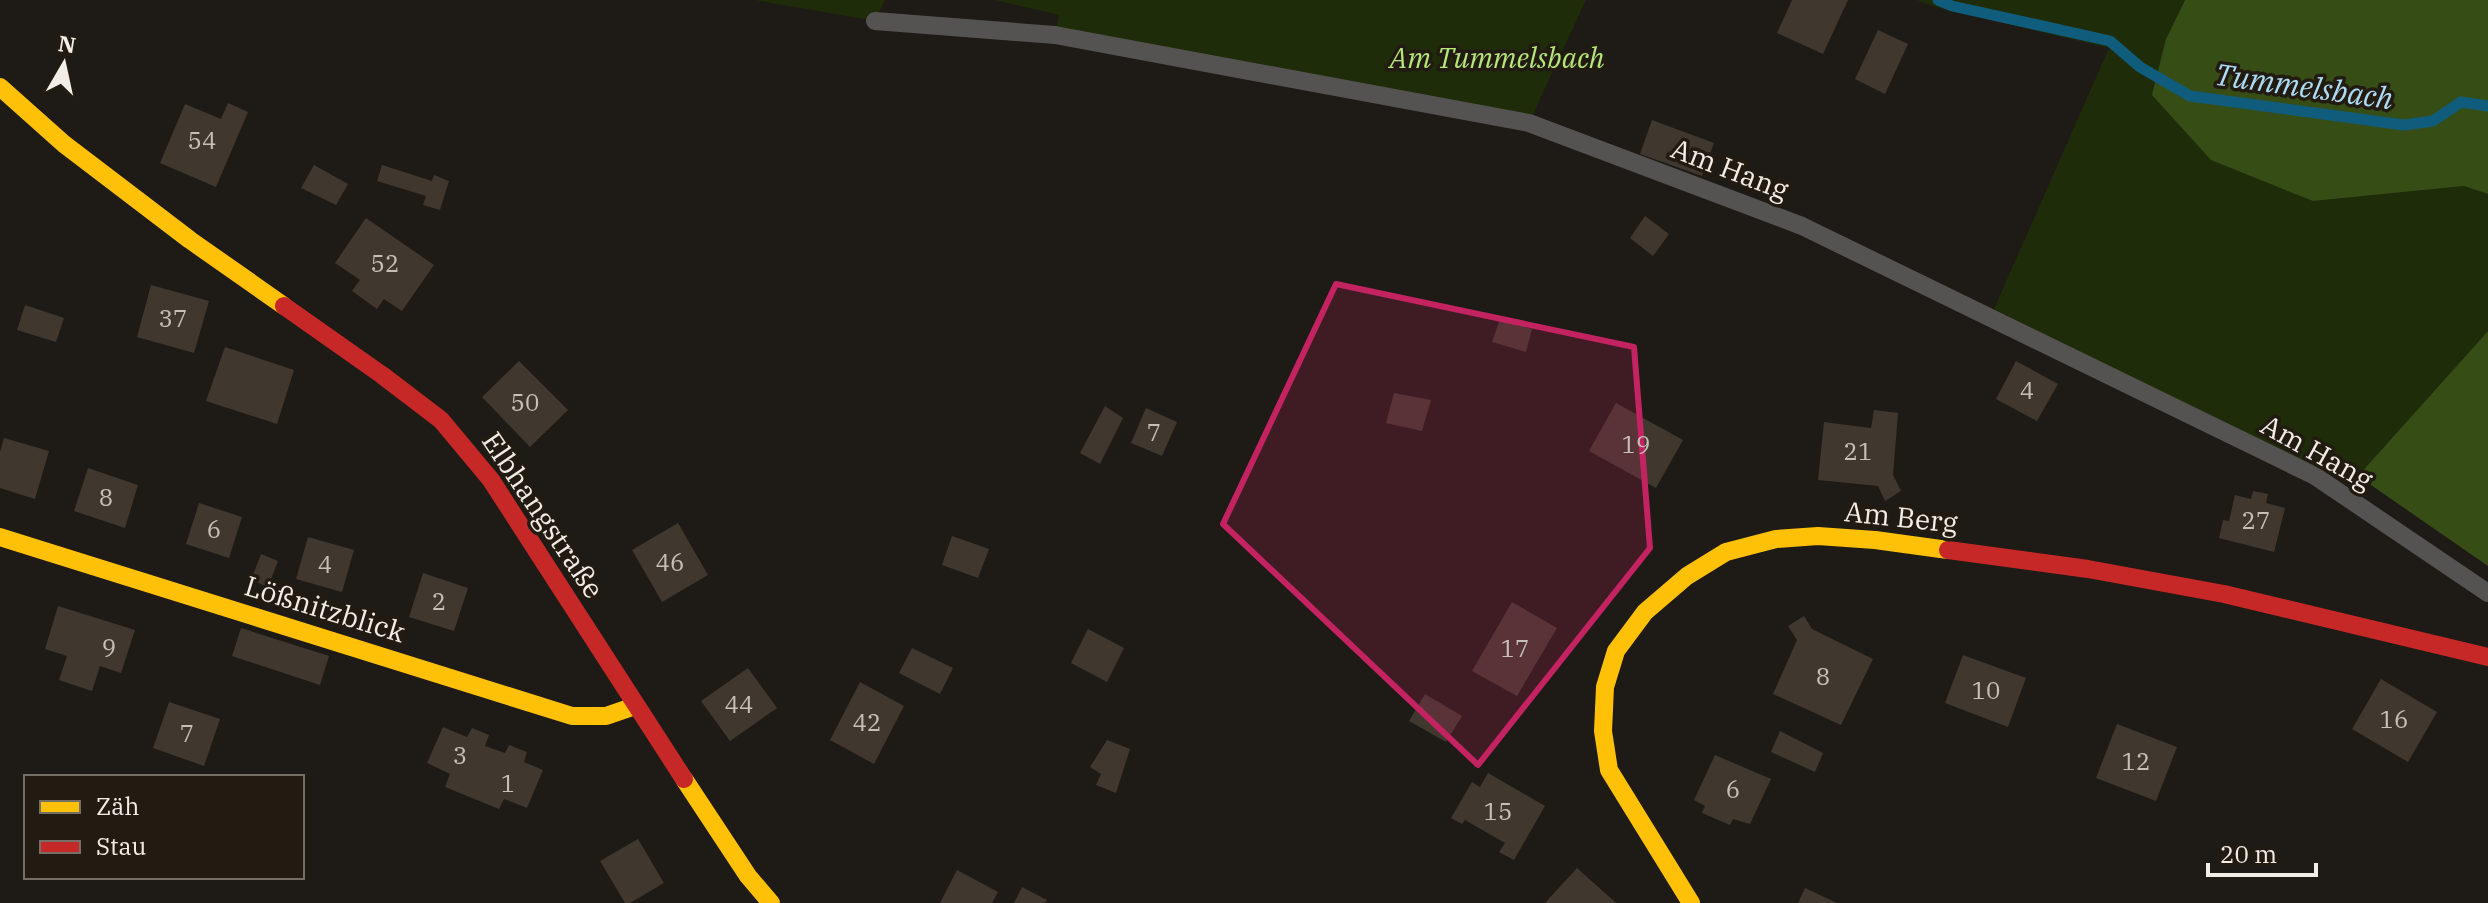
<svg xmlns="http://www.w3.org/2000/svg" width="2488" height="903" viewBox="0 0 2488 903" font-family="'IBM Plex Serif',serif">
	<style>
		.green { fill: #1f2c0a }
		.forest { fill: #374d16 }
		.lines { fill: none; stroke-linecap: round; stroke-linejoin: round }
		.stream { stroke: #0f5c7d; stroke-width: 11 }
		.building { fill: #40382e }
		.lane { stroke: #555351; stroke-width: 18 }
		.slow { stroke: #ffc107; stroke-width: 18 }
		.jam { stroke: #c62828; stroke-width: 18 }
		.marked { fill: #c42362; fill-opacity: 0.2; stroke: #c42362; stroke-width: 6; stroke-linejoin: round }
		.labels { text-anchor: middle; stroke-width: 7; stroke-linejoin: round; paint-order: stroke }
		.number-label { font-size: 24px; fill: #c6c0b8 }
		.park-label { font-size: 28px; font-style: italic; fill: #b5e67a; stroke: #221b11 }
		.street-label { font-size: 28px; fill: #f2ede6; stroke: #221b11 }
		.water-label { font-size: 30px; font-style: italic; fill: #aedbf4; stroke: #221b11 }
	</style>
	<rect width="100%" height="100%" fill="#1e1a15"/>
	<path class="green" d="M 755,0 L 885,0 L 875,21 Z
		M 995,0 L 1586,0 L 1529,123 L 1055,35 L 1059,15 Z
		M 1917,0 L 2185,0 L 2166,39 L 2313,201 L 2464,186 L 2488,194 L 2488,331 L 2358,476 L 2311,467 L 1994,309 L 2109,48 L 1932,6 Z"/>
	<path class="forest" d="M 2185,0 L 2488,0 L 2488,194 L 2464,186 L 2313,201 L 2211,160 L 2152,95 L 2166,39 Z
		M 2488,331 L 2488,566 L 2358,476 Z"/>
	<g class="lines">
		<path class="stream" d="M 1938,0 L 1952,6 L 2110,41 L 2140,67 L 2190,96 L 2404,125 L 2433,121 L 2461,102 L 2488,106"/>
	</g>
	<path class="building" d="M 1792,0 L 1848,0 L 1823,54 L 1777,33 Z
		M 1878,30 L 1908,44 L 1885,94 L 1855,79 Z
		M 228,103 L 248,112 L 216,187 L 160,163 L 185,104 L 221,119 Z
		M 1652,120 L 1714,143 L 1702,176 L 1640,154 Z
		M 314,165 L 348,184 L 336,205 L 301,188 Z
		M 382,165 L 432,181 L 434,175 L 449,181 L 440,210 L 423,205 L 426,196 L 377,181 Z
		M 1645,216 L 1669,234 L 1653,256 L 1630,238 Z
		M 366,218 L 434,265 L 402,311 L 384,299 L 377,309 L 352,291 L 360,280 L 335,263 Z
		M 151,285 L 209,301 L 194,353 L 137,337 Z
		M 25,305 L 64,318 L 56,342 L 17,330 Z
		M 1500,319 L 1532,329 L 1526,352 L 1492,342 Z
		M 225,347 L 294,370 L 277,424 L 206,401 Z
		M 519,361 L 568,410 L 530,447 L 482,397 Z
		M 2016,361 L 2058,384 L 2037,421 L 1996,399 Z
		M 1394,393 L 1431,400 L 1422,431 L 1386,423 Z
		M 1616,403 L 1683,440 L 1656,488 L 1589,451 Z
		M 1105,406 L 1123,418 L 1100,464 L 1080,453 Z
		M 1146,408 L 1177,422 L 1162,456 L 1131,443 Z
		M 1874,410 L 1898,413 L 1893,475 L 1901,491 L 1885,501 L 1878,486 L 1818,480 L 1824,422 L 1871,428 Z
		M 4,438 L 49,451 L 35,499 L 0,488 L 0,452 Z
		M 88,468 L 138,485 L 125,528 L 74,511 Z
		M 2253,491 L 2268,494 L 2266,503 L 2285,508 L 2274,552 L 2219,538 L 2223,520 L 2229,521 L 2235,495 L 2251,499 Z
		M 199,503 L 242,517 L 229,558 L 186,544 Z
		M 678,523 L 708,575 L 662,602 L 632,550 Z
		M 952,536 L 989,549 L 978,578 L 942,565 Z
		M 308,537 L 354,550 L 342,592 L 296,579 Z
		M 261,554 L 278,561 L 268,587 L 251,580 Z
		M 423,573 L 468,588 L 454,631 L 409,617 Z
		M 1512,602 L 1557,628 L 1517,696 L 1472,671 Z
		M 58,606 L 135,630 L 121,673 L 100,666 L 92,691 L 59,680 L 67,656 L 45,649 Z
		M 1804,616 L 1812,629 L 1873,659 L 1841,725 L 1773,694 L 1797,640 L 1788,626 Z
		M 241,628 L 329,656 L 320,685 L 232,656 Z
		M 1088,629 L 1124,648 L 1107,682 L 1071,663 Z
		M 912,648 L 953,668 L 940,694 L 899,673 Z
		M 1963,655 L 2026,678 L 2008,727 L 1945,703 Z
		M 748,668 L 777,708 L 730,741 L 701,701 Z
		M 2381,679 L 2437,712 L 2408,762 L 2352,729 Z
		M 860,682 L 904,706 L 874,764 L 830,740 Z
		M 1425,694 L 1462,716 L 1446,742 L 1409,721 Z
		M 169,702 L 220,719 L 204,766 L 153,748 Z
		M 2117,724 L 2177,747 L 2156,801 L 2096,778 Z
		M 443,727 L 467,737 L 472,728 L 489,735 L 485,746 L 505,753 L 509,745 L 527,752 L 524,762 L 543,770 L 527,808 L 504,799 L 499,809 L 445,787 L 450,774 L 427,763 Z
		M 1780,731 L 1823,753 L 1815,772 L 1771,752 Z
		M 1107,740 L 1130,749 L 1116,793 L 1096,785 L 1101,774 L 1090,767 Z
		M 1715,755 L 1771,779 L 1750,824 L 1733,819 L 1730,825 L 1702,813 L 1705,806 L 1694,800 Z
		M 1488,773 L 1545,806 L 1514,860 L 1499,852 L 1505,843 L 1465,820 L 1462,824 L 1451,818 L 1472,782 L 1480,787 Z
		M 638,839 L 664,883 L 630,903 L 625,903 L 600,861 Z
		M 1577,868 L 1616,903 L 1545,903 Z
		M 957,870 L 998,892 L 992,903 L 940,903 Z
		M 1022,887 L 1047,900 L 1045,903 L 1014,903 Z
		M 1805,888 L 1837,903 L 1798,903 Z"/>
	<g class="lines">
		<path class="lane" d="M 875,21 L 1055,35 L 1529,123 L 1802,226 L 2315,476 L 2488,593"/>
		<path class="slow" d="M 0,87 L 64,144 L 190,240 L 284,306
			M 0,537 L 572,716 L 606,716 L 635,706
			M 684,779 L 748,876 L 771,903
			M 1691,903 L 1609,770 L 1603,731 L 1605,687 L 1616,651 L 1645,612 L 1687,576 L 1726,552 L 1776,539 L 1818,536 L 1875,540 L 1948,550"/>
		<path class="jam" d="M 284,306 L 382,375 L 441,420 L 491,480 L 684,779
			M 1948,550 L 2088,569 L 2224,594 L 2488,657"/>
	</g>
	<path class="marked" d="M 1336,284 L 1634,347 L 1650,548 L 1478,765 L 1223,524 Z"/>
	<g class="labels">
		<g class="number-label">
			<text x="202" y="149">54</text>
			<text x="385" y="272">52</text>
			<text x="173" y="327">37</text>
			<text x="2027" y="399">4</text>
			<text x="525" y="411">50</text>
			<text x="1154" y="441">7</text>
			<text x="1636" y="453">19</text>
			<text x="1858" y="460">21</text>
			<text x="106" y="506">8</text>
			<text x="2256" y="529">27</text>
			<text x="214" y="538">6</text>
			<text x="670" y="571">46</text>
			<text x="325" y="573">4</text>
			<text x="439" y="610">2</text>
			<text x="109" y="656">9</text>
			<text x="1515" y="657">17</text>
			<text x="1823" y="685">8</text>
			<text x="1986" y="699">10</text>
			<text x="739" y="713">44</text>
			<text x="2394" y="728">16</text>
			<text x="867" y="731">42</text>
			<text x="187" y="742">7</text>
			<text x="460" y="764">3</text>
			<text x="2136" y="770">12</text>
			<text x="508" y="792">1</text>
			<text x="1733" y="798">6</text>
			<text x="1498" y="820">15</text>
		</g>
		<g class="park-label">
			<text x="1497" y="68">Am Tummelsbach</text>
		</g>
		<g class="street-label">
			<text transform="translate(1730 169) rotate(21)" y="10">Am Hang</text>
			<text transform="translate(2317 452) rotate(29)" y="10">Am Hang</text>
			<text transform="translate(543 515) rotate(56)" y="10">Elbhangstraße</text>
			<text transform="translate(1901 517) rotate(6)" y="10">Am Berg</text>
			<text transform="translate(325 609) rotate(17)" y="10">Lößnitzblick</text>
		</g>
		<g class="water-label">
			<text transform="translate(2304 87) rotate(8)" y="10">Tummelsbach</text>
		</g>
	</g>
	<rect x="24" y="775" width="280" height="104" fill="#221b11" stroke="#756f66" stroke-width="2"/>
	<rect x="40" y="801" width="40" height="12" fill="#ffc107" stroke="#756f66" stroke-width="2"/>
	<text x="96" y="815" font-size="24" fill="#f2ede6">Zäh</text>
	<rect x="40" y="841" width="40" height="12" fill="#c62828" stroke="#756f66" stroke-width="2"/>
	<text x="96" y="855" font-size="24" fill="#f2ede6">Stau</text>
	<g transform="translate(64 64) rotate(9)" stroke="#221b11" stroke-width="6" paint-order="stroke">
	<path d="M0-6L14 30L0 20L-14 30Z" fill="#f2ede6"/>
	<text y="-12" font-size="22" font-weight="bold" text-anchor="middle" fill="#f2ede6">N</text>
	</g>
	<path d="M2208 863v12h108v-12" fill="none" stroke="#f2ede6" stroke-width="4"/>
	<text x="2220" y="863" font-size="24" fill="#f2ede6" stroke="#221b11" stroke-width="6" paint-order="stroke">20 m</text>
</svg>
